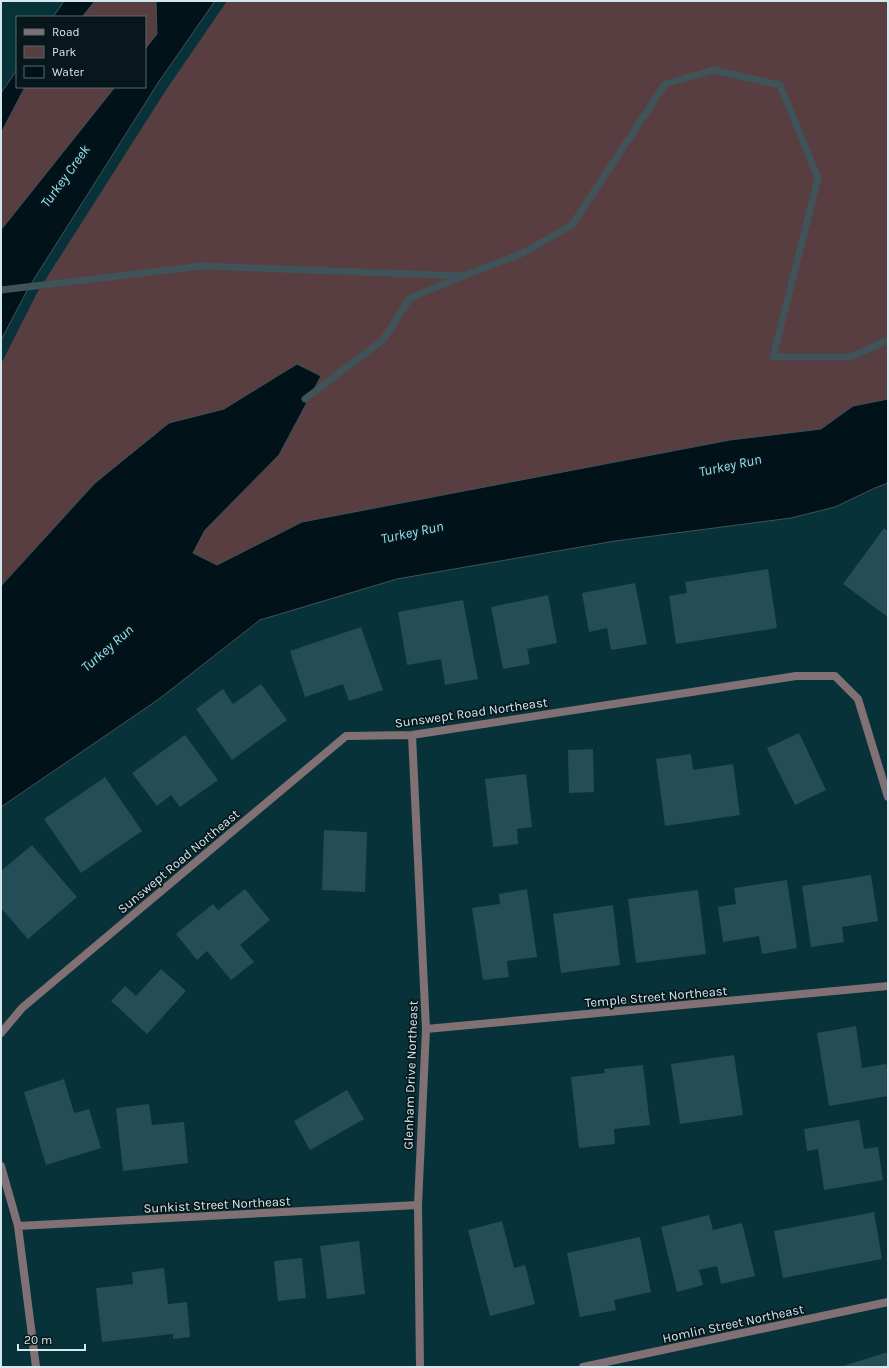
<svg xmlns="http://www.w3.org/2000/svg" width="889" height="1368" viewBox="0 0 889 1368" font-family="Karla,sans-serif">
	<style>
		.green { fill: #583d41 }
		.water { fill: #011318; stroke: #405358 }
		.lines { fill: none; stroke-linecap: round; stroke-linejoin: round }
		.stream { stroke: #405358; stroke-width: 7 }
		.building { fill: #244d57 }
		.minor { stroke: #827174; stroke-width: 8 }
		.labels { text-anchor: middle; stroke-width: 3.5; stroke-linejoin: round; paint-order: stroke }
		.street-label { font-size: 13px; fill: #d3e8ed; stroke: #07171b }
		.water-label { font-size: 14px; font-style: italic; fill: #96e2f4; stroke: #07171b }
	</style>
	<rect width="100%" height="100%" fill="#08323a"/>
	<path class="green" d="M 95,1 L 156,1 L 157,34 L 145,49 L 145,17 L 82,17 Z
		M 227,1 L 888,1 L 888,399 L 853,406 L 821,429 L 730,440 L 302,522 L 217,565 L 193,553 L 205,530 L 279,455 L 321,376 L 297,364 L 224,409 L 169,423 L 95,483 L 1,586 L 1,364 L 37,293 L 166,90 Z
		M 25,87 L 115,87 L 1,230 L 1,133 Z"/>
	<path class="water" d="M 64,1 L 95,1 L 82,17 L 53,17 Z
		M 156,1 L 215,1 L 158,83 L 29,287 L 1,340 L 1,230 L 115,87 L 145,87 L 145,49 L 157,34 Z
		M 17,70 L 17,87 L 25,87 L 1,133 L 1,93 Z
		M 297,364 L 321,376 L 279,455 L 205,530 L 193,553 L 217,565 L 302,522 L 730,440 L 821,429 L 853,406 L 888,399 L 888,483 L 875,488 L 835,507 L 791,518 L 615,541 L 397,579 L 260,620 L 159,699 L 1,807 L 1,586 L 95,483 L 169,423 L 224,409 Z"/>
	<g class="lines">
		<path class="stream" d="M 1,290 L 202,266 L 463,276 L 523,253 L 572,225 L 665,84 L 714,70 L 780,85 L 818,178 L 773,357 L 851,357 L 888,340
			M 305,399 L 383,340 L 410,298 L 461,277"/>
	</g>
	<path class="building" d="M 884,528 L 888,531 L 888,617 L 843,584 Z
		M 768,569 L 777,628 L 676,644 L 669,596 L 687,593 L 685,582 Z
		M 635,583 L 647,644 L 611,650 L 607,628 L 589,632 L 582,593 Z
		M 548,595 L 557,643 L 527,649 L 530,664 L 503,669 L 491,607 Z
		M 463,600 L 478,679 L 445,685 L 441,659 L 407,665 L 398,612 Z
		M 361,627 L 383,690 L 349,701 L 343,684 L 305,697 L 290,651 Z
		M 261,684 L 287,720 L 232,760 L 196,709 L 223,689 L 233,704 Z
		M 799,733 L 826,790 L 795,805 L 767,748 Z
		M 185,735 L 218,780 L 180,807 L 171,795 L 157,806 L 132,773 Z
		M 593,749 L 594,792 L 569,793 L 568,750 Z
		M 691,754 L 693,770 L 733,764 L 740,815 L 665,826 L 656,759 Z
		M 526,774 L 532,827 L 517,829 L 518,844 L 493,847 L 485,779 Z
		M 105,777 L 142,831 L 81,873 L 44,819 Z
		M 324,830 L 367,832 L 365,892 L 322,890 Z
		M 32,845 L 77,897 L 28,939 L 1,908 L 1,871 Z
		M 871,875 L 878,921 L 842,927 L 844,942 L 811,947 L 802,886 Z
		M 787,880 L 797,948 L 762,954 L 759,936 L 723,942 L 718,907 L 736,904 L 734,888 Z
		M 245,889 L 270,920 L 240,945 L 254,962 L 231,980 L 207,951 L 197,960 L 176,934 L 213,904 L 218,910 Z
		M 527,889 L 537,957 L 507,961 L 509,977 L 483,980 L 472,908 L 500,904 L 499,894 Z
		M 698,890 L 706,954 L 636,963 L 628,899 Z
		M 613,905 L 620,965 L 561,973 L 553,914 Z
		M 161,969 L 186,991 L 147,1034 L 111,1001 L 125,986 L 136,996 Z
		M 856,1026 L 862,1068 L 886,1064 L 888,1074 L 888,1096 L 829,1106 L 817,1033 Z
		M 734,1055 L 743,1115 L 680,1124 L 671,1064 Z
		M 643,1065 L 650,1125 L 614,1129 L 615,1144 L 579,1148 L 571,1077 L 605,1073 L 604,1069 Z
		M 64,1079 L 74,1113 L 89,1109 L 101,1148 L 46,1165 L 24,1092 Z
		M 347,1090 L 364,1119 L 310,1150 L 294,1121 Z
		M 149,1104 L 152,1125 L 184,1122 L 188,1163 L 123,1171 L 116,1108 Z
		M 859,1120 L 864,1149 L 878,1147 L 883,1180 L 824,1190 L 818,1149 L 807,1151 L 804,1129 Z
		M 874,1212 L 882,1259 L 783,1278 L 774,1231 Z
		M 709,1215 L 713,1230 L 742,1223 L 755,1276 L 721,1284 L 717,1266 L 699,1270 L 703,1285 L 677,1292 L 661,1227 Z
		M 502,1221 L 514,1268 L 525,1265 L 535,1304 L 490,1316 L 468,1230 Z
		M 640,1237 L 651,1292 L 614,1300 L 616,1310 L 580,1317 L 567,1253 Z
		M 359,1241 L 365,1294 L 327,1299 L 320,1246 Z
		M 302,1258 L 306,1298 L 278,1301 L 274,1261 Z
		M 164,1268 L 168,1304 L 187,1302 L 190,1337 L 173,1339 L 173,1334 L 102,1342 L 96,1288 L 133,1284 L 132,1272 Z
		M 888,1352 L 888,1367 L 840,1367 Z"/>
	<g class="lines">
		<path class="minor" d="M 412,735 L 426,1029 L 418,1205 L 420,1367
			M 426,1029 L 888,986
			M 1,1033 L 22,1008 L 346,736 L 412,735 L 796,676 L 835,676 L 858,699 L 888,797
			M 1,1166 L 18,1226 L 36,1367
			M 18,1226 L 418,1205
			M 583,1367 L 888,1302"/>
	</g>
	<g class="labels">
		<g class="street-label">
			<text transform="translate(471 712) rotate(-8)" y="5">Sunswept Road Northeast</text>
			<text transform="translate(178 861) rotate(-40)" y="5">Sunswept Road Northeast</text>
			<text transform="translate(656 996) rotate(-5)" y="5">Temple Street Northeast</text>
			<text transform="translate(410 1075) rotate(-88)" y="5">Glenham Drive Northeast</text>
			<text transform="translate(217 1204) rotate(-3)" y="5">Sunkist Street Northeast</text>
			<text transform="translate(733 1323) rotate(-12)" y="5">Homlin Street Northeast</text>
		</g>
		<g class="water-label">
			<text transform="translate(65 176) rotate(-54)" y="5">Turkey Creek</text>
			<text transform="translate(730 465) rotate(-12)" y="5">Turkey Run</text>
			<text transform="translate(412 532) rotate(-12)" y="5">Turkey Run</text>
			<text transform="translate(107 648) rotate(-41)" y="5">Turkey Run</text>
		</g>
	</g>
	<rect width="889" height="1368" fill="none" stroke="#d3e8ed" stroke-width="4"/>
	<rect x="16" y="16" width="130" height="72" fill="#07171b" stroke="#596b6f"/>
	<rect x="24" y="29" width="20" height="6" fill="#827174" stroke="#596b6f"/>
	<text x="52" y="36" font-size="12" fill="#d3e8ed">Road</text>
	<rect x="24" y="46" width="20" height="12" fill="#583d41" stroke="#596b6f"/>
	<text x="52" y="56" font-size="12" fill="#d3e8ed">Park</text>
	<rect x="24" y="66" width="20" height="12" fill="#011318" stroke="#596b6f"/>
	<text x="52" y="76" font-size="12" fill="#d3e8ed">Water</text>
	<path d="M18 1344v6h67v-6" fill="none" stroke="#d3e8ed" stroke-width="2"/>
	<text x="24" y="1344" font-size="12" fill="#d3e8ed" stroke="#07171b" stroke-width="3" paint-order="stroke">20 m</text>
</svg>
